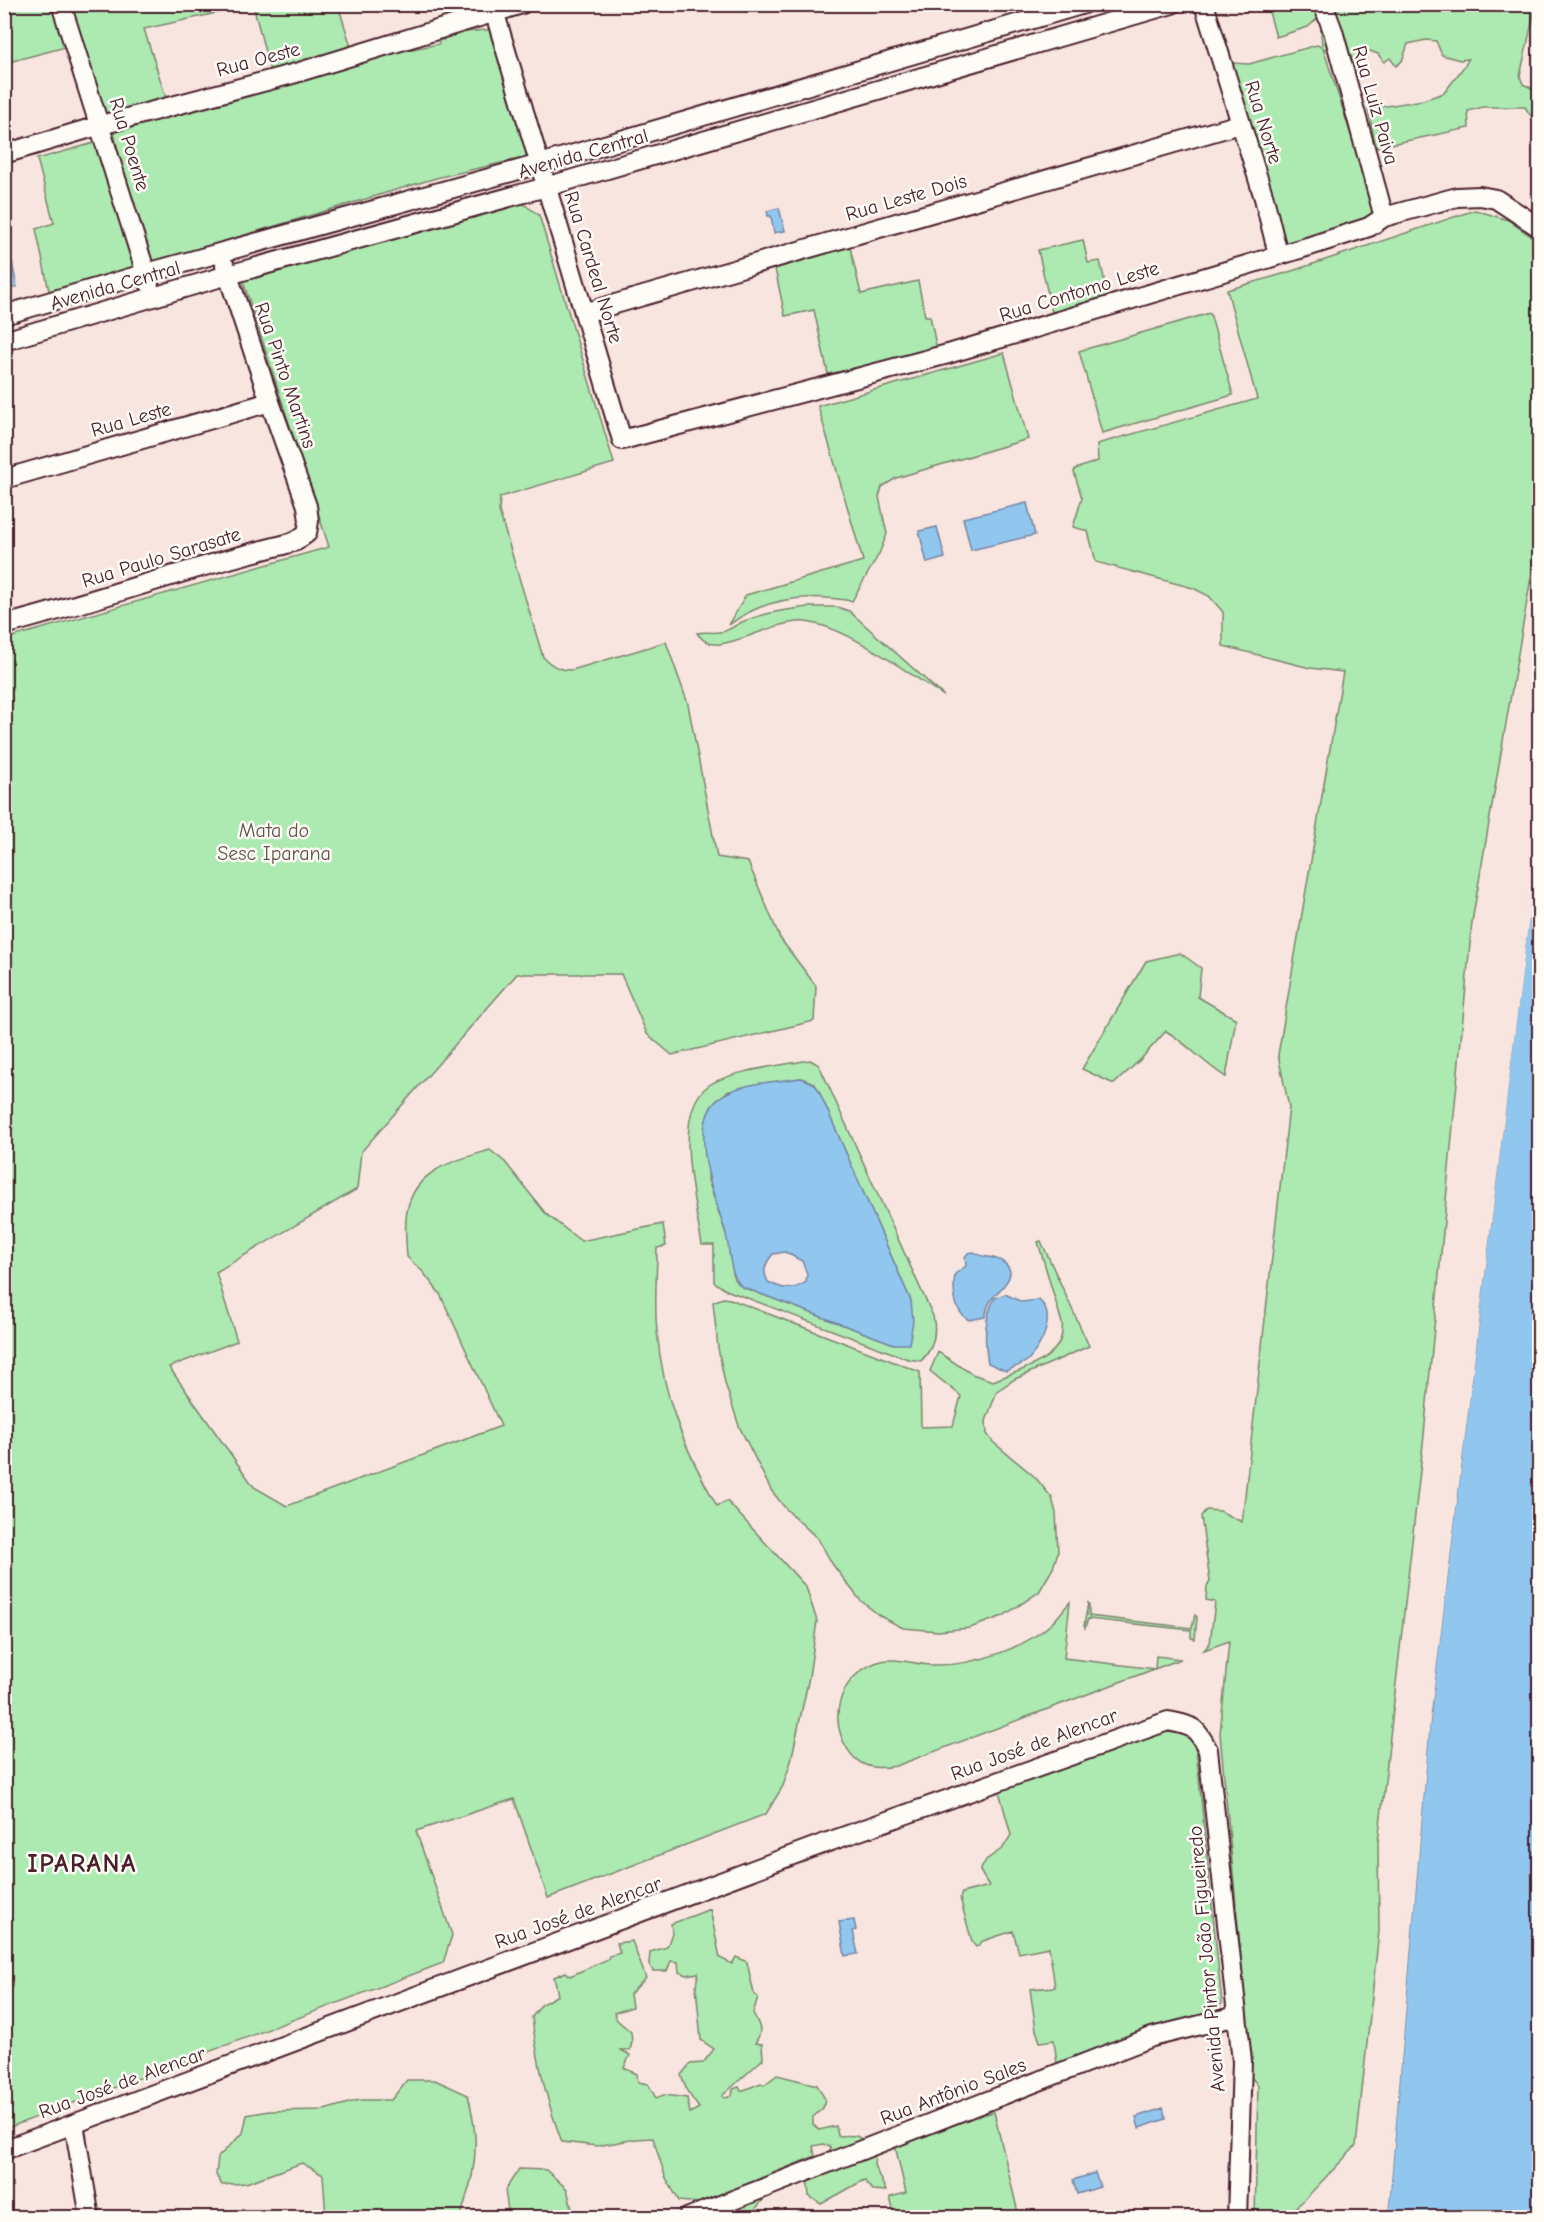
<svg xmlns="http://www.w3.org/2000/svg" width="1544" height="2222" viewBox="0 0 1544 2222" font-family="'Comic Neue',sans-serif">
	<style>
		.green { fill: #aceab1; stroke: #7b846e; stroke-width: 1.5; fill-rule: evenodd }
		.water { fill: #91c7ef; stroke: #7584a1; stroke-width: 1.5; fill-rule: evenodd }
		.pier { fill: #f8e5df }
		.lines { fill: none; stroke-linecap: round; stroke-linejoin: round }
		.minor-casing { stroke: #4a1f2b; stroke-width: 22 }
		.minor { stroke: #fdfcf7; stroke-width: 18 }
		.labels { text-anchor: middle; stroke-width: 5; stroke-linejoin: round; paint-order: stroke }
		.street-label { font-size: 20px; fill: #4a1f2b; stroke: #fdfcf7 }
		.park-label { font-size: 20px; fill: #62524c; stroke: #fdfcf7 }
		.district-label { font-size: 26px; font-weight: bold; letter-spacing: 1.5px; fill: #4a1f2b; stroke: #fdfcf7 }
	</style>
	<rect width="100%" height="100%" fill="#f8e5df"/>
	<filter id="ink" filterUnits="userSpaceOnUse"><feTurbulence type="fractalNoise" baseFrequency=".0167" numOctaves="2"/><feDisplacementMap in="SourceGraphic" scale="12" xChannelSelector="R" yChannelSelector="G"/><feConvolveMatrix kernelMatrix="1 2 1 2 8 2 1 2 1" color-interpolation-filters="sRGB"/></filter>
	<g filter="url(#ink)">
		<path class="green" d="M 5,5 L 60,5 L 73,45 L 5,63 Z
			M 68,5 L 338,5 L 353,53 L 271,75 L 253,5 L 144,29 L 167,101 L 105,117 Z
			M 1267,5 L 1536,5 L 1520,76 L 1523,84 L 1539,92 L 1539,110 L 1531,116 L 1525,107 L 1483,107 L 1468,111 L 1469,128 L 1376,147 L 1368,109 L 1423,100 L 1444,93 L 1466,64 L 1468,59 L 1460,60 L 1442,55 L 1436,41 L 1426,40 L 1408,44 L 1402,61 L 1396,66 L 1390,58 L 1384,62 L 1378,54 L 1367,50 L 1364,70 C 1355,68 1345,64 1343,55 L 1323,48 L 1377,215 L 1286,251 L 1232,63 L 1249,64 L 1317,45 L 1322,47 L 1320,16 L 1308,27 L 1276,37 Z
			M 495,29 L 531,156 L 436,178 L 151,263 L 129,198 L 113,129 L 397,52 L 439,44 L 439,40 L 444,40 L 446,34 Z
			M 98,142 L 136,266 L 49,291 L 36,229 L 54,223 L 37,159 Z
			M 522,203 L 539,215 L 614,463 L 500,497 L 499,511 L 543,657 C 552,666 559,670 572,670 L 666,642 L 688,704 L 717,857 L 748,862 L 780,938 L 816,986 L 814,1021 L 672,1055 L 647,1034 L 621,974 L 517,974 L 361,1152 L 357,1189 L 216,1272 L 237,1341 L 169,1367 L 254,1487 L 287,1506 L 501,1426 L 440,1294 L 423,1272 L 407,1257 C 406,1244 405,1231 406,1219 C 410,1170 451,1162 490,1150 L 505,1162 L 546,1214 L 581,1241 L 663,1224 L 666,1246 L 657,1248 C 657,1275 654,1304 657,1331 C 663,1399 684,1447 717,1506 L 727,1501 L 806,1587 L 817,1621 L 809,1677 L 791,1761 L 783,1786 L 766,1814 L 548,1898 L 514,1799 L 416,1831 L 452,1935 L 443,1963 L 5,2129 L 5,639 L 329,547 L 242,278 Z
			M 1475,210 L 1508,220 L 1539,242 L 1539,531 L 1472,922 L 1424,1435 L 1378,1843 L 1379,1931 L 1356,2146 L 1302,2202 L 1283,2217 L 1255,2217 L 1258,2085 L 1250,2076 L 1243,1979 L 1220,1734 L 1229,1641 L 1204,1650 L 1210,1643 L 1215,1602 L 1206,1600 L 1207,1586 L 1210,1582 L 1201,1516 L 1206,1510 L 1220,1511 L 1242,1522 L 1289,1107 L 1278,1055 L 1343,672 L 1310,668 L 1223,646 L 1223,612 L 1209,596 L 1193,588 L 1096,562 L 1088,531 L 1073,527 L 1082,498 L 1074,472 L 1075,469 L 1098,461 L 1097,444 L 1257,399 L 1227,290 L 1286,273 Z
			M 1083,240 L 1088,263 L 1100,261 L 1109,300 L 1052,312 L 1038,250 Z
			M 850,247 L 861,294 L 918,281 L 925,316 L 930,316 L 937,350 L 828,374 L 814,310 L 785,316 L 774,264 Z
			M 1210,313 L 1233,395 L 1102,433 L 1079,351 Z
			M 1004,353 L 1028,439 L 896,478 L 882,487 L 879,497 L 887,534 L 879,554 L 852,601 C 808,593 765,597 729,625 L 746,595 L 863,561 L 818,406 Z
			M 808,607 L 837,607 L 849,611 L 944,696 C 909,674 837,618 796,622 C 770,625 746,640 720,644 C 709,645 703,641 697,633 C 706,631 715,634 725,631 C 731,629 736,625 742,622 C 763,613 785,610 808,607 Z
			M 1180,953 L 1201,968 L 1198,997 L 1236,1019 L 1226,1077 C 1204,1064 1188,1044 1166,1031 L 1141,1059 L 1114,1084 L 1082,1069 L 1146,961 Z
			M 810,1060 L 819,1065 L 933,1316 C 937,1333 933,1349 921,1361 L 908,1359 L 726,1290 L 714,1282 L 714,1245 L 702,1245 C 696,1207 671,1112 708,1086 C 728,1071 784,1065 810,1060 ZM 801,1078 L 814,1083 L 818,1089 L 911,1301 L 894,1344 L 742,1287 L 734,1279 L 728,1240 L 708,1180 L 711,1107 L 727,1092 L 757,1084 Z
			M 1041,1241 L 1089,1346 L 1015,1379 L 997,1391 L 986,1421 L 987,1434 L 993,1442 L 1035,1477 L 1052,1498 L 1056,1513 L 1058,1552 L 1053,1568 L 1039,1592 L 1003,1616 L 970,1628 L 938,1631 L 903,1628 L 880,1616 L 860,1600 L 833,1565 L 818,1539 L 786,1509 L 771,1490 L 739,1426 L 725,1383 L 718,1348 L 713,1302 L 723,1298 L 730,1299 L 920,1372 L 921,1427 L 953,1426 L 961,1396 L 930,1371 L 938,1352 L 972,1374 L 993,1381 C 1019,1370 1067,1360 1062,1323 L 1038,1242 Z
			M 1070,1602 L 1064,1658 L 1155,1669 L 1156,1656 L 1181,1659 L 896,1766 C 878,1769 863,1769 851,1754 C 826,1722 838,1678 875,1663 C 894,1655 914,1665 934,1665 C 972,1666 1024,1649 1052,1623 C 1059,1616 1064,1609 1070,1602 Z
			M 1088,1603 L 1089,1605 L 1089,1616 L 1192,1628 L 1195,1615 L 1197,1617 L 1195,1639 L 1191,1638 L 1191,1630 L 1088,1619 L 1085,1628 L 1084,1626 Z
			M 1153,1732 C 1169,1732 1190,1729 1196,1749 L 1222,2003 L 1218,2009 L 1213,2011 L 1144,2032 L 1057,2064 L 1054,2040 L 1040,2042 L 1036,2030 L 1030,1989 L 1055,1987 L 1049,1947 L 1019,1953 L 1013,1931 L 983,1941 L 976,1947 L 972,1942 L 960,1898 L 962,1893 L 989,1886 L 980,1871 L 986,1860 L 1003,1848 L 1011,1835 L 999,1791 Z
			M 710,1909 L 720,1958 L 732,1964 L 736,1957 L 747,1962 L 754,1994 L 758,1997 L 753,2013 C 759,2025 764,2030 755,2043 L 762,2044 L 763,2059 L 722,2096 L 724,2098 L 732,2096 L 733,2089 L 739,2087 L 741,2091 L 761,2083 L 764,2085 L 777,2075 L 817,2085 L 825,2099 L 823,2108 L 813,2117 L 813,2124 L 819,2130 L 836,2126 L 838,2136 C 863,2134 860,2137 875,2154 L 874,2165 L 886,2191 L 872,2190 L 864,2180 L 821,2204 L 809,2196 L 807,2176 L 832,2155 L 830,2147 L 823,2144 L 813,2146 L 815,2156 L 761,2178 L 766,2196 L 749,2217 L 733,2217 L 725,2195 L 699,2203 L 679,2201 L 665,2176 L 653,2138 L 636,2139 L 597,2146 L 562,2142 C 546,2100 537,2062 532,2017 L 542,2004 L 558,1995 L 554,1977 L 566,1972 L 570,1976 L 608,1959 L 609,1956 L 620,1953 L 617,1943 L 632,1941 L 646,1978 L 630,1994 L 632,2007 L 614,2013 L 617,2020 L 631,2032 L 632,2042 L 630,2050 L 621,2050 L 630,2055 L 624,2068 L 637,2074 L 638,2082 L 648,2084 L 656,2098 L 664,2095 L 687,2098 L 690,2113 L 699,2108 L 687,2091 L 681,2075 L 690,2064 L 703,2063 L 714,2049 L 701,2040 L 696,1986 L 698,1973 L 686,1975 L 679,1972 L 678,1962 L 671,1961 L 667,1971 L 653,1971 L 649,1964 L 650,1952 L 667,1947 L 672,1933 L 671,1924 Z
			M 407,2080 L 435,2080 L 468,2095 C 475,2123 478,2147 472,2176 C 469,2190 464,2203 461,2217 L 326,2217 L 323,2175 L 302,2163 L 246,2183 L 222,2185 L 216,2175 L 218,2157 L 243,2133 L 247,2115 L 269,2111 L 324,2110 L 359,2100 L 391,2100 Z
			M 994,2112 L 1019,2217 L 895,2217 L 890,2197 L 906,2193 L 893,2137 Z
			M 519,2169 L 546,2170 L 567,2189 L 574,2217 L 509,2217 L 505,2190 Z"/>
		<path class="water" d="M 779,208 L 785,231 L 774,233 L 771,216 L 768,216 L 767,211 Z
			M 12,262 L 17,287 L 5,289 L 5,263 Z
			M 1027,503 L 1035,535 L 971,550 L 963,518 Z
			M 937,527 L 945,558 L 927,563 L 919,531 Z
			M 1539,832 L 1539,2217 L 1388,2218 L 1430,1720 Z
			M 801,1078 L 813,1083 L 818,1089 L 911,1301 L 913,1321 L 909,1344 L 894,1344 L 742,1287 C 727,1273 731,1246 724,1227 C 713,1193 682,1112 729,1092 C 750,1082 777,1082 801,1078 ZM 785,1252 L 802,1261 L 807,1274 L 806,1282 C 792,1292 782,1289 768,1282 C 762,1270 765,1264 773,1254 Z
			M 974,1252 C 982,1258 992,1256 1001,1261 C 1023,1273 998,1290 992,1299 C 987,1305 987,1311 985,1317 L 969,1320 C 953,1311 953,1289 955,1274 L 966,1266 L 965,1257 L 968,1253 Z
			M 1005,1294 L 1022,1302 L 1039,1300 C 1057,1316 1042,1345 1028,1360 C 1022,1365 1013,1368 1006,1371 L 988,1363 C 984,1342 984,1316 995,1298 Z
			M 854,1920 L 856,1930 L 853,1931 L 858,1954 L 845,1956 L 839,1922 Z
			M 1163,2108 L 1166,2119 L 1139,2128 L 1136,2117 Z
			M 1095,2173 L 1100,2187 L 1077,2194 L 1073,2180 Z"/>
		<path class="pier" d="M 1540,829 L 1430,1720 L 1388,2217 L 1385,2218 L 1427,1719 L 1532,856 L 1537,831 Z"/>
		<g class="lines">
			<defs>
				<path id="minor" d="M 61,4 L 149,283
					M 492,4 L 622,440 L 948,354 L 1310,246 L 1369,227 L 1384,217 L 1457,197 L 1480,196 L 1496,199 L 1540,228
					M 1204,4 L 1264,198 L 1278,254
					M 1323,4 L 1333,31 L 1384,217
					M 4,154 L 101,125 L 296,73 L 522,4
					M 584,313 L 1240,124
					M 4,315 L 147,273 L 540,164 L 1084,4
					M 4,341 L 228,275 L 546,187 L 1172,4
					M 4,479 L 270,402
					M 4,625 C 98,601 189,567 283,545 L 296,541 L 307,533 L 309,521 L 307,506 L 270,402 L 225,266
					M 74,2124 L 90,2218
					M 4,2150 L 817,1846 L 1168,1721 C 1193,1726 1196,1726 1208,1750 L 1242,2061 L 1237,2218
					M 687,2218 L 1152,2037 L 1237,2016"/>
			</defs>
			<use href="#minor" class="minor-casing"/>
			<use href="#minor" class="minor"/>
		</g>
	</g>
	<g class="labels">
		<g class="street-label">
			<text transform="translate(258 59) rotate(-15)" y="7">Rua Oeste</text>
			<text transform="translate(1376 105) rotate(74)" y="7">Rua Luiz Paiva</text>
			<text transform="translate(1264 122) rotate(73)" y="7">Rua Norte</text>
			<text transform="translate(130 144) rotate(73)" y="7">Rua Poente</text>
			<text transform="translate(583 153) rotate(-16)" y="7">Avenida Central</text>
			<text transform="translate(906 197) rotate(-16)" y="7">Rua Leste Dois</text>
			<text transform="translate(594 267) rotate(73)" y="7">Rua Cardeal Norte</text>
			<text transform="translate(115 285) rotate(-16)" y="7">Avenida Central</text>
			<text transform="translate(1079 291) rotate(-17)" y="7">Rua Contomo Leste</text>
			<text transform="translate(286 375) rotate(71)" y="7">Rua Pinto Martins</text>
			<text transform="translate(131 419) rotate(-16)" y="7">Rua Leste</text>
			<text transform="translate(161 557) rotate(-17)" y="7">Rua Paulo Sarasate</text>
			<text transform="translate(1034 1744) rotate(-20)" y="7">Rua José de Alencar</text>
			<text transform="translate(578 1912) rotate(-20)" y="7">Rua José de Alencar</text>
			<text transform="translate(1206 1959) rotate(-95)" y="7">Avenida Pintor João Figueiredo</text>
			<text transform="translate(122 2082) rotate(-20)" y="7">Rua José de Alencar</text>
			<text transform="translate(953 2091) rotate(-21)" y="7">Rua Antônio Sales</text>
		</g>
		<g class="park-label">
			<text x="274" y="837">Mata do<tspan x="274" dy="23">Sesc Iparana</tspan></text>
		</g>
		<g class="district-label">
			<text x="82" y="1872">IPARANA</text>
		</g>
	</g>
	<rect width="1544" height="2222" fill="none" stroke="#fdfcf7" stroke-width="24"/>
	<rect x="12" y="12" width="1520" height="2198" fill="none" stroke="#4a1f2b" stroke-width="2" filter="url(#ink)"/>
</svg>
